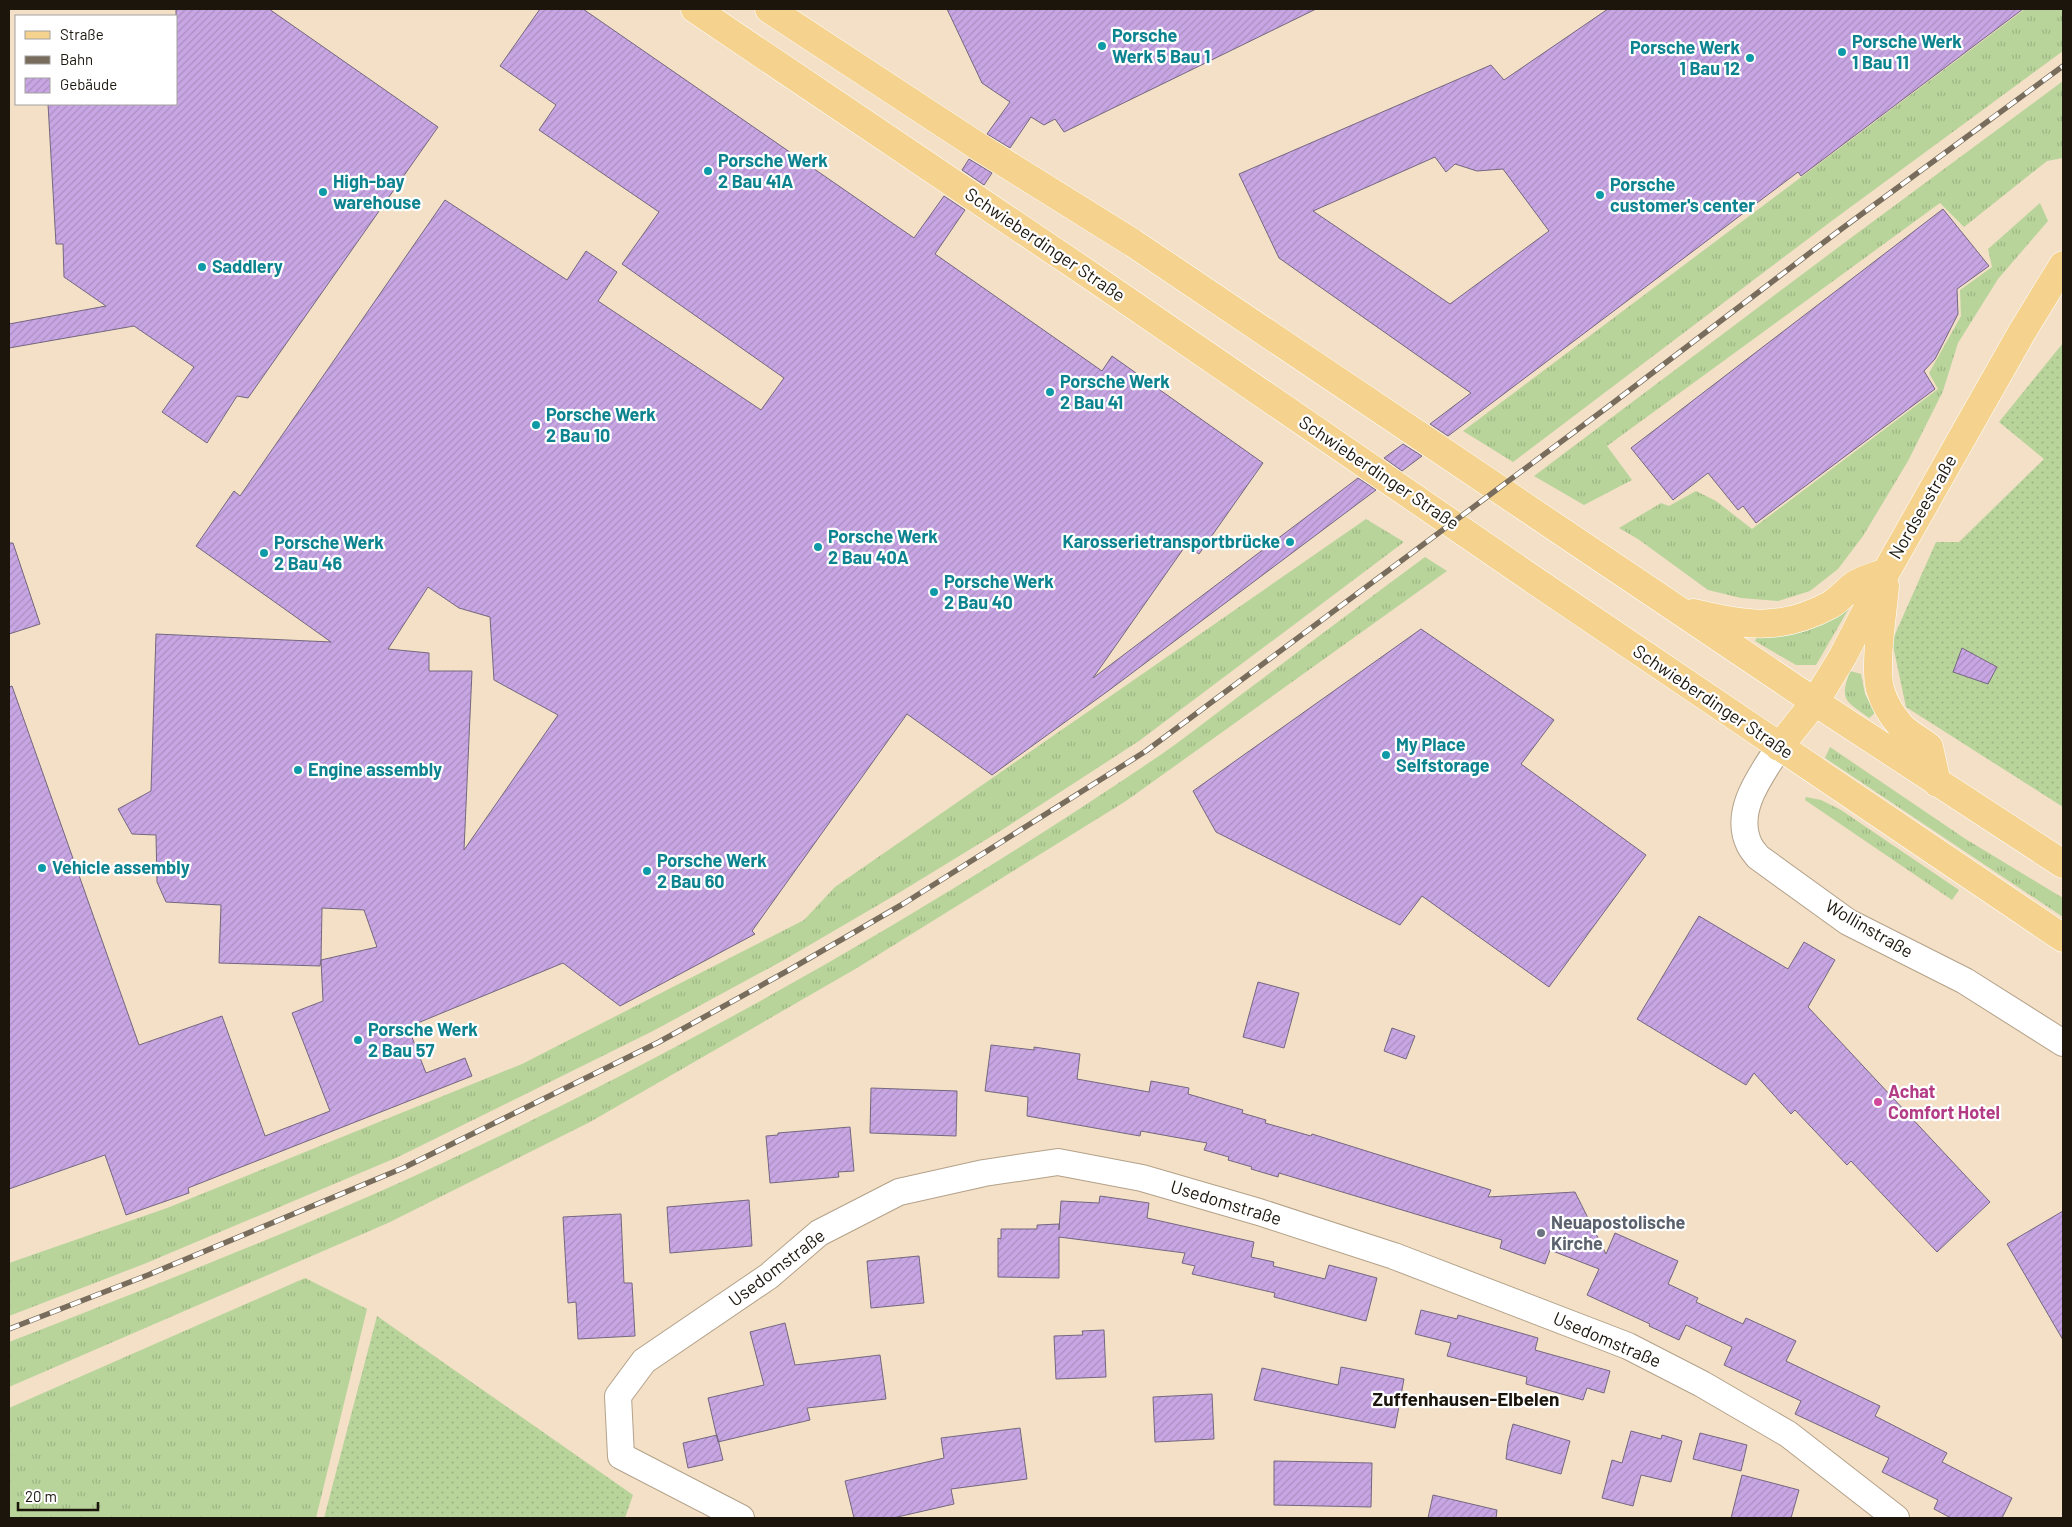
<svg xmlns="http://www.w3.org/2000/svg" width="2072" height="1527" viewBox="0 0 2072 1527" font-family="Barlow,sans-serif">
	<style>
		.grass { fill: url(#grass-tufts) }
		.garden { fill: url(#garden-dots) }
		.building { fill: url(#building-hatch); stroke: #74677e; fill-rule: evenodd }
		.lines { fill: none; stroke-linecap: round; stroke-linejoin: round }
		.minor-casing { stroke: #b3a189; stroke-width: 28 }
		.major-casing { stroke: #fff; stroke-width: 29 }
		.minor { stroke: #fff; stroke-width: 26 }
		.major { stroke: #f5d38e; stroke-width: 28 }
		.rail-casing { stroke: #786d5d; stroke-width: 5.5 }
		.rail { stroke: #fff; stroke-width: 4; stroke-dasharray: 11; stroke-linecap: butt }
		.culture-dot { fill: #0f9aa8; stroke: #fff; stroke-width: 2 }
		.hotel-dot { fill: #d1479c; stroke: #fff; stroke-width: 2 }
		.worship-dot { fill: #6b7280; stroke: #fff; stroke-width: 2 }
		.labels { text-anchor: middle; stroke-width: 4.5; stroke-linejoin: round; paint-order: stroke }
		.culture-label { font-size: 18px; font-weight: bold; fill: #0d838f; stroke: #fff; text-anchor: start }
		.street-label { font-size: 18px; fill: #1b150c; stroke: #fff }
		.hotel-label { font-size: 18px; font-weight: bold; fill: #b23c85; stroke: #fff; text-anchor: start }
		.worship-label { font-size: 18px; font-weight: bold; fill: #5b616d; stroke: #fff; text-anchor: start }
		.neighbourhood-label { font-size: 19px; font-weight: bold; fill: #1b150c; stroke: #fff }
	</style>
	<defs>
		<pattern id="grass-tufts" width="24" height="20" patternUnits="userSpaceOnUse" patternTransform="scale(1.25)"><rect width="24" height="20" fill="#b8d49b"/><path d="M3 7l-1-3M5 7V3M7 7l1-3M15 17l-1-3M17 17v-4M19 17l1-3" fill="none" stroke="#9eb584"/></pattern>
		<pattern id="garden-dots" width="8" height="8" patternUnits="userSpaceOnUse" patternTransform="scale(1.25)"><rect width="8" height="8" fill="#b8d49b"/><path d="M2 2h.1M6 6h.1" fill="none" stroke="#9eb584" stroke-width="1.8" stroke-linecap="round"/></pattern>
		<pattern id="building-hatch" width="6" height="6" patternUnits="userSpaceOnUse" patternTransform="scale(1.25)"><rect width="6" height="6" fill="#c8a6e4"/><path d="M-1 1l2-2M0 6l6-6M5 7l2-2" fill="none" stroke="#ab8ec2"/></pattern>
	</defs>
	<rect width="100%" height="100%" fill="#f3e0c7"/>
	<path class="grass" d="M 2025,9 L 2063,9 L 2063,51 L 1833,220 L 1513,462 L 1463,431 Z
		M 2063,81 L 2063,158 L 2047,161 L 1964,227 L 1940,203 L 1607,446 L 1632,480 L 1584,505 L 1534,476 L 1848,240 Z
		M 2040,203 L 2048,221 L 1998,279 L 1958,343 L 1943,391 L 1908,461 L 1863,536 L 1838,569 L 1810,591 L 1778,601 L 1741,598 L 1708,590 L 1638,539 L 1619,528 L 1661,503 L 1669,506 L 1696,491 L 1716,501 L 1752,529 L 1938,389 L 1929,373 L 1961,316 L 1960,290 L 1992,267 L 1988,249 Z
		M 1366,519 L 1404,542 L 1139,741 L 1005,828 L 897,894 L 784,960 L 653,1031 L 398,1157 L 144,1264 L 9,1316 L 9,1263 L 167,1208 L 522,1064 L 804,920 L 835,887 Z
		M 1425,557 L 1447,571 L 1126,801 L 857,968 L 590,1122 L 388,1223 L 9,1387 L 9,1342 C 143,1290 279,1237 410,1178 C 666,1061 916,920 1150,762 C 1182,741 1211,717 1242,694 C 1303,648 1364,602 1425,557 Z
		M 1841,607 L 1848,610 L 1816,665 L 1796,665 L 1755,641 L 1758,635 Z
		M 1850,671 L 1861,674 L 1865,694 L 1875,713 L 1869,718 C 1846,700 1839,702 1850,671 Z
		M 1830,747 L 1964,838 L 2063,898 L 2063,917 L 1825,758 Z
		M 1806,797 L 1821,800 L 1841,810 L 1959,890 L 1952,900 L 1805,800 Z
		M 305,1278 L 367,1309 L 316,1518 L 9,1518 L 9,1408 Z"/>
	<path class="garden" d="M 2063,343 L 2063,807 L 1906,707 L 1892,641 L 1936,542 L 1959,542 L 2044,459 L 1999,422 Z
		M 377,1316 L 633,1495 L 625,1518 L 324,1518 Z"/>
	<path class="building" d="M 176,9 L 269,9 L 438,127 L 248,398 L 237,396 L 207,443 L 162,412 L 194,367 L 134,326 L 9,348 L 9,324 L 106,306 L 64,277 L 63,244 L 56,244 L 48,104 L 176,104 Z
		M 540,9 L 583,9 L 914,238 L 944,196 L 965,210 L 935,254 L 1102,371 L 1112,356 L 1263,463 L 1199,554 L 1186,545 L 1093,678 L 1358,478 L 1376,490 L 1108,691 L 992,775 L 907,714 L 752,931 L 755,934 L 620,1006 L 563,963 L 408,1027 L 426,1073 L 465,1058 L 472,1076 L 188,1188 L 189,1193 L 126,1215 L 105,1155 L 9,1189 L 9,687 L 12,686 L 139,1045 L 222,1016 L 265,1136 L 330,1111 L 292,1013 L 323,1001 L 321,960 L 320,966 L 219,963 L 221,905 L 166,902 L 157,882 L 156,835 L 132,834 L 118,809 L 151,791 L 156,634 L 331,642 L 196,546 L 234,491 L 240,496 L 445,200 L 567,280 L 586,251 L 617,272 L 598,301 L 761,410 L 784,378 L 622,264 L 659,212 L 539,130 L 556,105 L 500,66 ZM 428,587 L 459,608 L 490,617 L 494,680 L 558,715 L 464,850 L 472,671 L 429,671 L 429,653 L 388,649 ZM 322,908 L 364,910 L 377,947 L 321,960 Z
		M 947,9 L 1316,9 L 1064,132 L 1055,119 L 1044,125 L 1031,117 L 1010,148 L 987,134 L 1010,102 L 982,83 Z
		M 1608,9 L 2023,9 L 1801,176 L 1798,172 L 1448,436 L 1430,424 L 1471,393 L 1279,258 L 1239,174 L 1491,65 L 1504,80 ZM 1435,157 L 1446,172 L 1455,164 L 1477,171 L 1503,169 L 1549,231 L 1450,304 L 1313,211 Z
		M 969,159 L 992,173 L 984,185 L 962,170 Z
		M 1943,209 L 1989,266 L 1957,289 L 1958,314 L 1935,359 L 1924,371 L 1935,389 L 1756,523 L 1743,506 L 1738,510 L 1708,473 L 1673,500 L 1631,448 Z
		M 1403,444 L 1422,456 L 1402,471 L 1384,458 Z
		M 9,543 L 13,543 L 40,624 L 9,634 Z
		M 1421,629 L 1554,720 L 1521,764 L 1646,855 L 1549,987 L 1422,896 L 1400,925 L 1216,832 L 1193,791 Z
		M 1962,648 L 1997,667 L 1988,684 L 1953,672 Z
		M 1699,916 L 1788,969 L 1804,942 L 1835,960 L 1808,1007 L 1990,1202 L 1937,1252 L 1851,1161 L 1847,1165 L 1795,1110 L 1791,1114 L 1754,1073 L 1746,1085 L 1637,1019 Z
		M 1258,982 L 1299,993 L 1284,1048 L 1243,1037 Z
		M 1392,1028 L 1415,1036 L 1406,1059 L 1384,1051 Z
		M 991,1045 L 1034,1050 L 1034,1047 L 1080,1054 L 1077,1079 L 1149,1092 L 1151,1081 L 1189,1088 L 1188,1094 L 1243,1110 L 1242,1113 L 1266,1120 L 1265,1123 L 1311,1136 L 1312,1134 L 1491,1190 L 1488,1197 L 1575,1192 L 1606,1254 L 1615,1233 L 1678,1261 L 1668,1284 L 1698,1298 L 1696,1302 L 1743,1324 L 1746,1318 L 1796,1341 L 1786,1361 L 1880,1406 L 1875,1416 L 1947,1453 L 1942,1462 L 2012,1498 L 2002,1518 L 1951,1518 L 1934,1509 L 1938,1500 L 1882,1472 L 1889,1458 L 1795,1414 L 1801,1401 L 1724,1365 L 1732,1347 L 1686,1325 L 1679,1340 L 1649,1326 L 1650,1324 L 1587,1295 L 1599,1269 L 1550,1250 L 1545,1264 L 1500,1248 L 1502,1240 L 1279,1173 L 1278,1177 L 1251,1169 L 1252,1167 L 1228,1160 L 1229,1157 L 1204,1150 L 1207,1143 L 1141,1131 L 1140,1136 L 1027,1116 L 1028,1097 L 985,1091 Z
		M 871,1088 L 957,1091 L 956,1136 L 870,1133 Z
		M 850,1127 L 854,1171 L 838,1172 L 839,1177 L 770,1183 L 766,1136 L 778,1135 L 778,1133 Z
		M 1100,1196 L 1149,1203 L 1147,1218 L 1254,1242 L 1251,1257 L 1274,1262 L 1273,1266 L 1325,1279 L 1329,1265 L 1377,1278 L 1366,1321 L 1274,1297 L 1275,1293 L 1192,1274 L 1195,1266 L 1182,1263 L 1185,1253 L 1059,1237 L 1059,1278 L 998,1277 L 998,1238 L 1001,1239 L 1001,1229 L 1037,1229 L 1037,1225 L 1059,1224 L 1059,1230 L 1061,1201 L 1099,1203 Z
		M 749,1200 L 752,1246 L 670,1253 L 667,1207 Z
		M 2063,1211 L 2063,1340 L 2007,1244 Z
		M 621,1214 L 624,1283 L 632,1283 L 635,1336 L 578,1339 L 576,1302 L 568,1303 L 563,1217 Z
		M 919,1256 L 924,1303 L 871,1308 L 867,1261 Z
		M 1421,1310 L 1457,1319 L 1458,1315 L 1538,1338 L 1535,1350 L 1610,1371 L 1604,1393 L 1587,1388 L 1583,1400 L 1526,1384 L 1527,1377 L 1447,1356 L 1451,1343 L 1415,1334 Z
		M 785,1323 L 795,1365 L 880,1355 L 886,1399 L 807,1408 L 810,1420 L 718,1442 L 708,1398 L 764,1385 L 750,1332 Z
		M 1104,1330 L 1106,1377 L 1056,1379 L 1054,1336 L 1083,1335 L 1082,1331 Z
		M 1341,1367 L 1404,1379 L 1395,1428 L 1254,1400 L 1262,1368 L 1338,1385 Z
		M 1212,1394 L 1214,1439 L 1155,1442 L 1153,1397 Z
		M 1513,1424 L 1570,1441 L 1561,1474 L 1506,1459 L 1508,1443 Z
		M 1020,1428 L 1027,1479 L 951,1489 L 954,1504 L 893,1518 L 854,1518 L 845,1481 L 944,1458 L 941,1438 Z
		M 1631,1431 L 1661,1439 L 1662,1435 L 1682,1441 L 1671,1482 L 1641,1475 L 1633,1506 L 1602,1498 L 1612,1460 L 1622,1463 Z
		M 1700,1433 L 1747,1445 L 1741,1471 L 1693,1459 Z
		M 717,1435 L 723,1460 L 688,1468 L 683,1443 Z
		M 1274,1461 L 1372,1463 L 1371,1507 L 1274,1505 Z
		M 1742,1475 L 1799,1490 L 1791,1518 L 1731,1518 Z
		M 1433,1495 L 1497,1510 L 1496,1518 L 1428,1518 Z"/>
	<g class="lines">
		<defs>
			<path id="minor" d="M 1779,747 C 1762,774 1733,810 1749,844 C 1751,849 1755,853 1758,857 L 1848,922 L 1965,981 L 2063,1043
				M 741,1518 L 621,1456 L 618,1396 L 644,1361 L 769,1276 L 819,1233 L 899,1192 L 984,1173 L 1058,1162 L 1142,1178 L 1259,1212 L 1394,1256 L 1628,1346 L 1702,1384 L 1788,1434 L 1896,1518"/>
			<path id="major" d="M 695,9 L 1094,278 L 1531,578 L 2063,938
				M 769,9 L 976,145 L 1133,243 L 1815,702 L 2063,864
				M 1885,586 C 1883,612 1874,666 1880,689 C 1884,703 1892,716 1901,726 C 1908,734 1920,740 1929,747 L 1937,783
				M 1693,613 C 1746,625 1780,632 1830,605 C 1839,600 1846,591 1854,585 C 1863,579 1876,576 1886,572
				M 1779,747 L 1815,702 L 1843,656 L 1886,572 L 2022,332 L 2063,265"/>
		</defs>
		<use href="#minor" class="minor-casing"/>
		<use href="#major" class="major-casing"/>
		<use href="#minor" class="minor"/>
		<use href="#major" class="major"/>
		<defs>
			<path id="rail" d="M 9,1329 L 148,1275 L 403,1168 L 659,1042 L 789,970 L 903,904 L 1146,751 L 1605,409 L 1840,230 L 2063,66"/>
		</defs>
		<use href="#rail" class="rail-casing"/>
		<use href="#rail" class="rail"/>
	</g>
	<g class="culture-dot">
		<circle cx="1102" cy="46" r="5"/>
		<circle cx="1842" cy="52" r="5"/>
		<circle cx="1750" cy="58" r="5"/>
		<circle cx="708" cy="171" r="5"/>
		<circle cx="323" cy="192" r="5"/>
		<circle cx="1600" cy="195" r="5"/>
		<circle cx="202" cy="267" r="5"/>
		<circle cx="1050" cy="392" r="5"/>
		<circle cx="536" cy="425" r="5"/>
		<circle cx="1290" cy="542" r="5"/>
		<circle cx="818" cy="547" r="5"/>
		<circle cx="264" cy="553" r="5"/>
		<circle cx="934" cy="592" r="5"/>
		<circle cx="1386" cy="755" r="5"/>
		<circle cx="298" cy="770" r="5"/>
		<circle cx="42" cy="868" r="5"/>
		<circle cx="647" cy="871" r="5"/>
		<circle cx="358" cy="1040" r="5"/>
	</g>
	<circle class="hotel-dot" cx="1878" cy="1102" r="5"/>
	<circle class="worship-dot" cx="1541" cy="1233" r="5"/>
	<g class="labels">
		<g class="culture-label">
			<text x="1112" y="42">Porsche<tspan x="1112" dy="21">Werk 5 Bau 1</tspan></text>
			<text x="1852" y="48">Porsche Werk<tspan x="1852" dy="21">1 Bau 11</tspan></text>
			<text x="1740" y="54" text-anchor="end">Porsche Werk<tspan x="1740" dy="21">1 Bau 12</tspan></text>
			<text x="718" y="167">Porsche Werk<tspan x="718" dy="21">2 Bau 41A</tspan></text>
			<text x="333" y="188">High-bay<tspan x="333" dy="21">warehouse</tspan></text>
			<text x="1610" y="191">Porsche<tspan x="1610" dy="21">customer's center</tspan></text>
			<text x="212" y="273">Saddlery</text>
			<text x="1060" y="388">Porsche Werk<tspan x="1060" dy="21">2 Bau 41</tspan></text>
			<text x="546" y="421">Porsche Werk<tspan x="546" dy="21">2 Bau 10</tspan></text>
			<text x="828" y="543">Porsche Werk<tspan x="828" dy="21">2 Bau 40A</tspan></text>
			<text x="1280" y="548" text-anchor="end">Karosserietransportbrücke</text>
			<text x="274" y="549">Porsche Werk<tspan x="274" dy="21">2 Bau 46</tspan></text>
			<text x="944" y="588">Porsche Werk<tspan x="944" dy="21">2 Bau 40</tspan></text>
			<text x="1396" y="751">My Place<tspan x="1396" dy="21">Selfstorage</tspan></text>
			<text x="308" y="776">Engine assembly</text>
			<text x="657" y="867">Porsche Werk<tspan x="657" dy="21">2 Bau 60</tspan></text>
			<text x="52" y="874">Vehicle assembly</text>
			<text x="368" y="1036">Porsche Werk<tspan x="368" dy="21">2 Bau 57</tspan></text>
		</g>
		<g class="street-label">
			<text transform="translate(1045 245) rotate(34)" y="6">Schwieberdinger Straße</text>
			<text transform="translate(1379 473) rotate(34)" y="6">Schwieberdinger Straße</text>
			<text transform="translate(1923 507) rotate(-60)" y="6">Nordseestraße</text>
			<text transform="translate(1713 702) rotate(34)" y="6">Schwieberdinger Straße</text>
			<text transform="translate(1869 929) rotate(30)" y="6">Wollinstraße</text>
			<text transform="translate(1226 1203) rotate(17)" y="6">Usedomstraße</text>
			<text transform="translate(777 1268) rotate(-37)" y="6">Usedomstraße</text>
			<text transform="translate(1607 1340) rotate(23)" y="6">Usedomstraße</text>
		</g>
		<g class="hotel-label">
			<text x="1888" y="1098">Achat<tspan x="1888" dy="21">Comfort Hotel</tspan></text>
		</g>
		<g class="worship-label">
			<text x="1551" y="1229">Neuapostolische<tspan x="1551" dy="21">Kirche</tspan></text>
		</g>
		<g class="neighbourhood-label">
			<text x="1466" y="1406">Zuffenhausen-Elbelen</text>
		</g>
	</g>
	<rect width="2072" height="1527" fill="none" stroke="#1b150c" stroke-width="20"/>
	<rect x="15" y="15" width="162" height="90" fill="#ffffff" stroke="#a4a19e"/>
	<rect x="25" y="31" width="25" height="8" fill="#f5d38e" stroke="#a4a19e"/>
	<text x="60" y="40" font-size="15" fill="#1b150c">Straße</text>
	<rect x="25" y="56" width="25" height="8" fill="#786d5d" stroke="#a4a19e"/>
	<text x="60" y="65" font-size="15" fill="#1b150c">Bahn</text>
	<rect x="25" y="78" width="25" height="15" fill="url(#building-hatch)" stroke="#a4a19e"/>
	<text x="60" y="90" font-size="15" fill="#1b150c">Gebäude</text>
	<path d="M18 1502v8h80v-8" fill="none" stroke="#1b150c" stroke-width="2.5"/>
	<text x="25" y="1502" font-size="15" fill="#1b150c" stroke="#ffffff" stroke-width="4" paint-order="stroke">20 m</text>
</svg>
